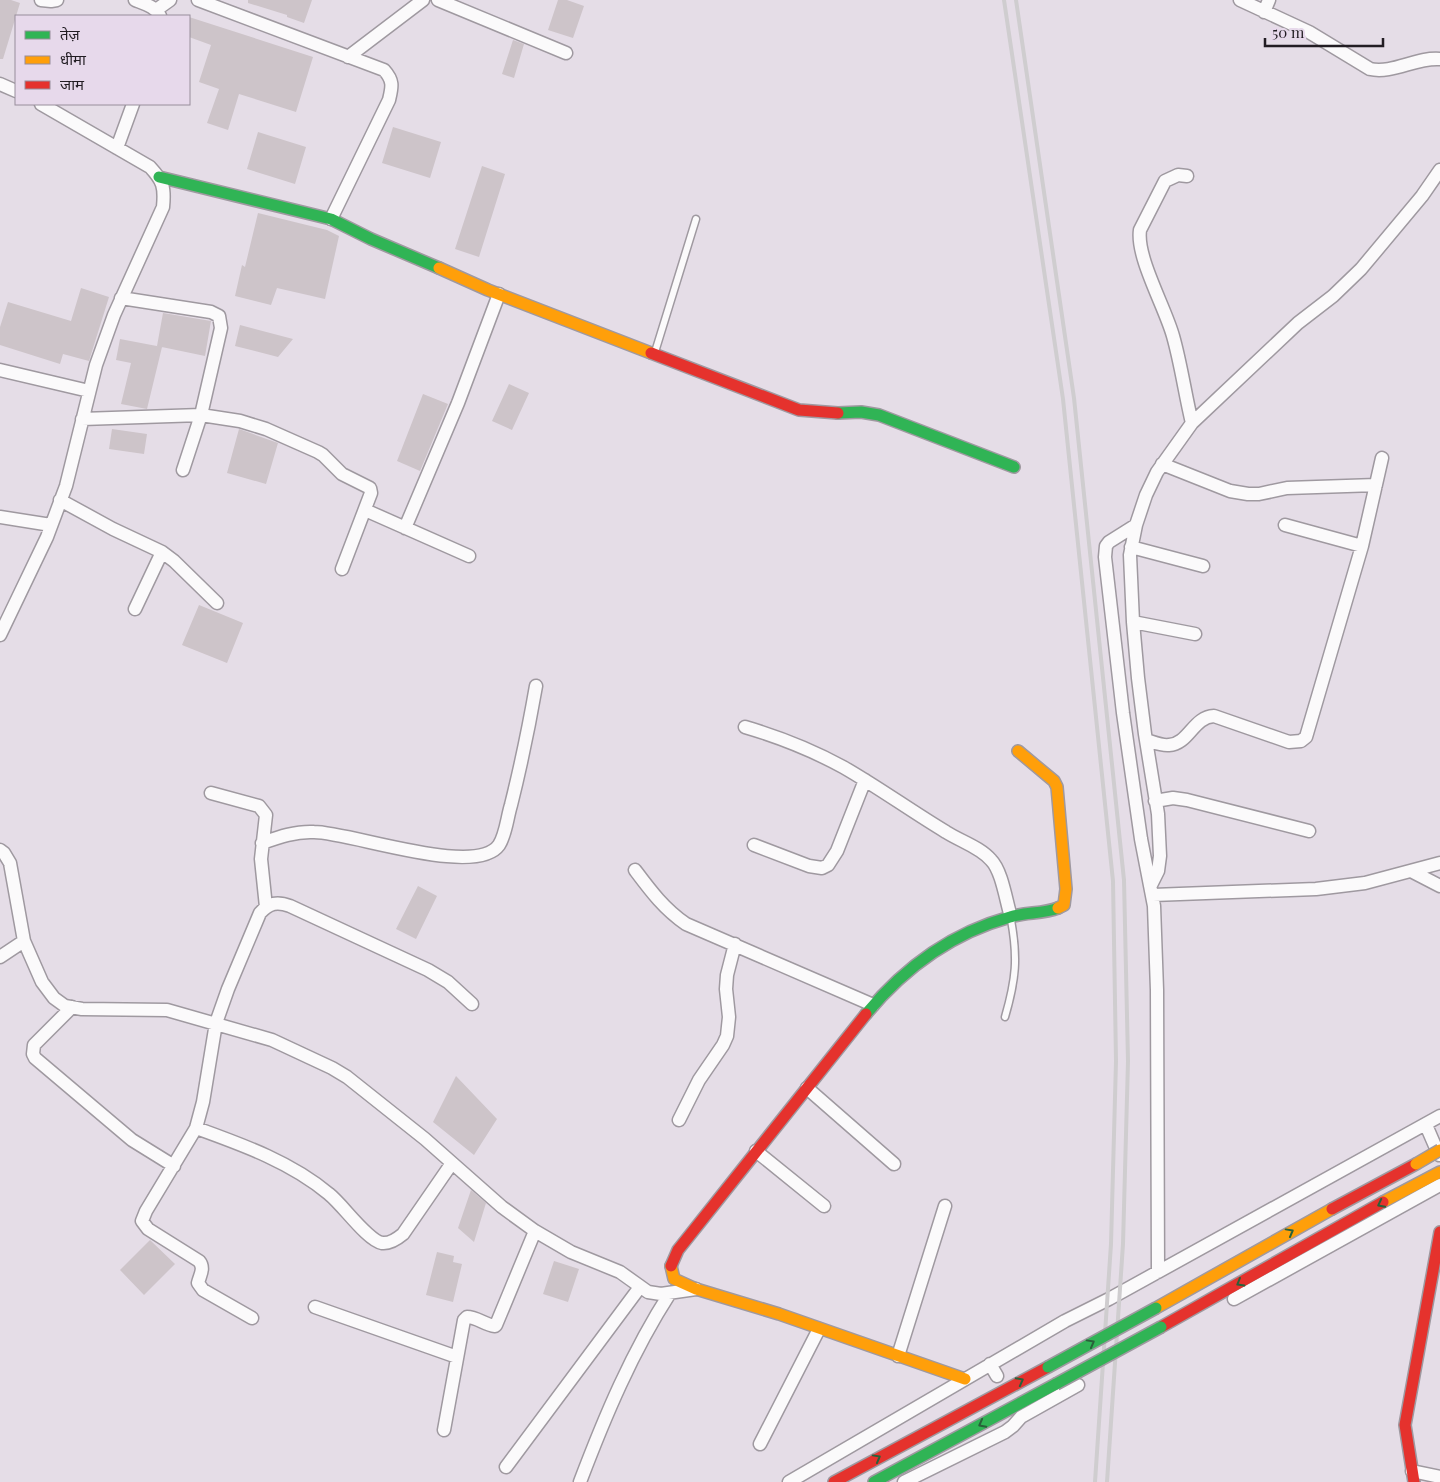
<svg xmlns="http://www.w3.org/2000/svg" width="1440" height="1482" viewBox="0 0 1440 1482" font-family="'Playfair Display','Noto Sans Devanagari',serif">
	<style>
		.building { fill: #cdc4c9 }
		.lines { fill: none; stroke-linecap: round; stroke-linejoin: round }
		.lane-casing { stroke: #9f99a0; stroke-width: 9 }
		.street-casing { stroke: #9f99a0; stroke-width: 15 }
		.fast-casing { stroke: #9f99a0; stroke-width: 14 }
		.slow-casing { stroke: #9f99a0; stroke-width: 14 }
		.jam-casing { stroke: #9f99a0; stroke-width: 14 }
		.lane { stroke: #fbfafb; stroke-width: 6 }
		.street { stroke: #fbfafb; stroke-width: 12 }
		.fast { stroke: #30b455; stroke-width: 11 }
		.slow { stroke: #ff9f0a; stroke-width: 11 }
		.jam { stroke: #e5322d; stroke-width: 11 }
		.rail { stroke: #cfcdcf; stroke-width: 4 }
		.fast-bridge-casing { stroke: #9f99a0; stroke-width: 14; stroke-linecap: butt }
		.slow-bridge-casing { stroke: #9f99a0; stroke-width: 14; stroke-linecap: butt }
		.fast-bridge { stroke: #30b455; stroke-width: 11 }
		.slow-bridge { stroke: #ff9f0a; stroke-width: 11 }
		.oneway { stroke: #28613a }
	</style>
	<rect width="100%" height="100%" fill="#e5dde7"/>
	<path class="building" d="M 0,0 L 11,0 L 20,3 L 3,59 L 0,59 Z
		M 248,0 L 312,0 L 304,23 L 287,17 L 287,15 L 248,3 Z
		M 558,0 L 567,0 L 584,6 L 573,38 L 548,30 Z
		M 189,17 L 313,57 L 296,112 L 239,94 L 228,130 L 207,123 L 219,89 L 199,82 L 211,45 L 189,37 Z
		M 513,40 L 524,44 L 514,78 L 502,74 Z
		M 393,127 L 441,142 L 430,178 L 382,163 Z
		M 258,132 L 306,147 L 295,184 L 247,169 Z
		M 482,166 L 505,174 L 479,257 L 455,249 Z
		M 258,213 L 327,230 L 339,236 L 325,299 L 277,288 L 271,305 L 235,296 L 242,265 L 245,267 Z
		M 81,288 L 109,297 L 89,361 L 63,354 L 60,364 L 0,345 L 0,327 L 8,302 L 71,321 Z
		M 163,313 L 211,321 L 205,356 L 157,346 Z
		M 240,325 L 293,339 L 278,357 L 235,346 Z
		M 120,339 L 162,347 L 147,409 L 121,404 L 131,363 L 116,360 Z
		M 509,384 L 529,393 L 512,430 L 492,421 Z
		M 423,394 L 448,404 L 420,471 L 397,461 Z
		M 112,429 L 147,434 L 144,454 L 109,449 Z
		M 239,429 L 278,443 L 266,484 L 227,473 Z
		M 199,605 L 243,623 L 227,663 L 182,645 Z
		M 418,886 L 437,896 L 416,939 L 396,929 Z
		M 456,1076 L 497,1119 L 474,1155 L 433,1122 Z
		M 471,1190 L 486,1203 L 474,1242 L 458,1228 Z
		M 150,1240 L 175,1264 L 144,1295 L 120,1270 Z
		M 437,1252 L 454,1256 L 453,1262 L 462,1264 L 453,1302 L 426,1295 Z
		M 554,1261 L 579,1269 L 568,1302 L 543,1294 Z"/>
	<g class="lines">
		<defs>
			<path id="lane" d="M 655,352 L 696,219
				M 1005,1017 C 1016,979 1018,958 1011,920"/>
			<path id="street" d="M 41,0 L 51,1 L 57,0
				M 135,0 C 145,4 156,7 160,16
				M 198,0 L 384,70 C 394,81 392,87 389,100 L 331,219
				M 438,0 L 566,53
				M 1240,0 L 1309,32 L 1370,69 C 1393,74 1416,57 1440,59
				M 156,10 L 170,0
				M 1264,12 L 1269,0
				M 348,57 L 423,0
				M 0,84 L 16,91
				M 117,148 L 133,104
				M 1187,176 L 1178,175 L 1165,181 L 1140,230 C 1136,257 1165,307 1173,336 C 1181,364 1185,394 1192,423
				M 121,298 L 211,312 L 219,316 L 221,328 L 201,415 L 183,470
				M 0,370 L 89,391
				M 82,419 L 201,415 L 240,421 L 266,429 L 318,452 L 323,455 L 342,474 L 370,488 L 371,493 L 342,569
				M 1162,464 L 1230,491 L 1248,494 L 1259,494 L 1287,488 L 1376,485
				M 60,500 L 113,529 L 162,552 L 174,561 L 217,603
				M 365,510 L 469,556
				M 0,517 L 51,525
				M 1136,525 L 1109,542 L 1106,546 L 1105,557 L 1123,713 L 1141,839 L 1154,906 L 1157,990 L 1158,1272
				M 1285,525 L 1362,546
				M 405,528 L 458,403 L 499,294
				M 1131,547 L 1203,566
				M 135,609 L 162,552
				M 1133,622 L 1195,634
				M 0,635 L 47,537 L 66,486 L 96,365 L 114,315 L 163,207 C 165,187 163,181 150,167 L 41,104
				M 745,727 C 779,737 812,750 843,767 C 878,787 911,811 946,832 C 960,841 980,847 991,860 C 1002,871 1006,901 1011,917
				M 1146,740 C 1153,742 1162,746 1169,745 C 1189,744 1193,717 1214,716 L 1289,742 L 1301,741 L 1306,737 L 1362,546 L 1382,458
				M 211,793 L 259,806 L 266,815 L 261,859 L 266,907
				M 1155,801 L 1173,798 L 1187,800 L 1309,831
				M 262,843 C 279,837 296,831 314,832 C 350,832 476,878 499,845 C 506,834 507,818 511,805 C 521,765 529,726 536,686
				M 754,845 L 809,866 L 822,868 L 828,865 L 837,851 L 865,780
				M 0,850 L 4,853 L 10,863 L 24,941 L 42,982 L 54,998 L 65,1006 L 82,1009 L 167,1010 L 272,1040 L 332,1068 L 347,1077 L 425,1139 L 502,1207 L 535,1231 L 571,1252 L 620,1272 L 648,1292 L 661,1294 L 696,1289
				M 635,870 C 650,890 664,909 686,924 L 873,1005
				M 1411,871 L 1440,886
				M 1151,885 L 1158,871 L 1160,856 L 1158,814 L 1145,734 L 1138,678 L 1133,622 L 1130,555 L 1136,525 L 1146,495 L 1157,472 L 1192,423 L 1298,323 L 1333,296 L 1361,269 L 1422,196 L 1440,170
				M 1153,895 L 1316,889 L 1365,883 L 1440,863
				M 0,957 L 24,941
				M 72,1007 L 34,1045 L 33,1054 L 35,1058 L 132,1140 L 174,1166
				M 807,1088 L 894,1164
				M 679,1120 L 699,1080 L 723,1045 L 727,1036 L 729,1017 L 726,989 L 727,975 L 735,944
				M 1426,1125 L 1439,1155
				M 196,1128 C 243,1145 291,1162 329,1194 C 343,1205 367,1240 382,1243 C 390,1244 397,1239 403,1234 L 452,1163
				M 756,1151 L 824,1206
				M 1234,1299 L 1440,1185
				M 315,1307 L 457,1357
				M 252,1318 L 203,1290 L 198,1283 C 200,1275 205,1268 199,1261 L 148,1229 L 142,1221 L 146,1211 L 196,1128 L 203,1102 L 216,1023 L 228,989 L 260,913 C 269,903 277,901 290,906 L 428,970 L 448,982 L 472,1004
				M 898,1356 L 945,1206
				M 990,1364 L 997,1376
				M 444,1430 L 464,1320 L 467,1317 C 477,1317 485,1325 495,1326 L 496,1325 L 535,1231
				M 760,1444 L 819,1329
				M 506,1467 L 640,1287
				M 1412,1471 L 1440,1477
				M 580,1482 C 605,1416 632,1352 670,1293
				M 789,1482 L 1065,1321 L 1109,1299 L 1440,1116
				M 904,1482 L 1005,1432 L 1013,1426 L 1021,1417 L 1078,1385"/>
			<path id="fast" d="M 159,177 L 331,219 L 371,239 L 439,268
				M 838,413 L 861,412 L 879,415 L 1014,467
				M 866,1014 C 904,968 952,933 1010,917 C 1026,912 1043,914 1058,908
				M 874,1482 L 1056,1384"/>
			<path id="slow" d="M 439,268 L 488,290 L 651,353
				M 1018,751 L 1054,781 L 1057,787 L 1066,889 L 1064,905 L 1058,908
				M 1383,1202 L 1440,1172
				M 671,1266 L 674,1279 L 696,1289 L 779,1314 L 965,1379
				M 1156,1308 L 1332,1209"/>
			<path id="jam" d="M 651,353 L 799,410 L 838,413
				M 1332,1209 L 1416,1164
				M 671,1266 L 678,1250 L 866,1014
				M 1161,1327 L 1383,1202
				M 834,1482 L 1048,1367
				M 1414,1482 L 1405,1425 L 1440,1232"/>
		</defs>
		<use href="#lane" class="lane-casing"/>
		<use href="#street" class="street-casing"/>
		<use href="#fast" class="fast-casing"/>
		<use href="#slow" class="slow-casing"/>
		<use href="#jam" class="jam-casing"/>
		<use href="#lane" class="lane"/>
		<use href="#street" class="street"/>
		<use href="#fast" class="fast"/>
		<use href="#slow" class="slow"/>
		<use href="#jam" class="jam"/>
		<path class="rail" d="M 1004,0 L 1063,399 L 1113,881 L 1116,1061 L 1111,1244 L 1095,1482
			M 1016,0 L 1074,398 L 1124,880 L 1128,1061 L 1123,1244 L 1107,1482"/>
		<defs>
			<path id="fast-bridge" d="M 1048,1367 L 1156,1308
				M 1056,1384 L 1161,1327"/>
			<path id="slow-bridge" d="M 1416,1164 L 1440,1150"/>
		</defs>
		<use href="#fast-bridge" class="fast-bridge-casing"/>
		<use href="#slow-bridge" class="slow-bridge-casing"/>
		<use href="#fast-bridge" class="fast-bridge"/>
		<use href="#slow-bridge" class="slow-bridge"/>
	</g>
	<defs><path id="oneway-chevron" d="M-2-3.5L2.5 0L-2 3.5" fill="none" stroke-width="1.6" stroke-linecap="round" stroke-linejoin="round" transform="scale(1.25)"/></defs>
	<g class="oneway">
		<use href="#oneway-chevron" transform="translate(1381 1204) rotate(153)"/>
		<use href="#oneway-chevron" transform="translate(1290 1232) rotate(-29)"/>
		<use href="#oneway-chevron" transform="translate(1240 1283) rotate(150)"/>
		<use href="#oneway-chevron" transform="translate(1091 1343) rotate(-29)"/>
		<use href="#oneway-chevron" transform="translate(1020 1381) rotate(-28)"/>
		<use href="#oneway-chevron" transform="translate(982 1424) rotate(152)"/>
		<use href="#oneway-chevron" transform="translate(877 1458) rotate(-29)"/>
	</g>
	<rect x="15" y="15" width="175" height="90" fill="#e7d9eb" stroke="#988e9b"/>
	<rect x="25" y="31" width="25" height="8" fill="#30b455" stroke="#988e9b"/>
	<text x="60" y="40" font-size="15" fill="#221d23">तेज़</text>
	<rect x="25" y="56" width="25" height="8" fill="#ff9f0a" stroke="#988e9b"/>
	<text x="60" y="65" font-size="15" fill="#221d23">धीमा</text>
	<rect x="25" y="81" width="25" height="8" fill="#e5322d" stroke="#988e9b"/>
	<text x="60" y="90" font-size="15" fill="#221d23">जाम</text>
	<path d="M1265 38v8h118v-8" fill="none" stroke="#221d23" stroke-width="2.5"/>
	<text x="1272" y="38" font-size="15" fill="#221d23" stroke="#e7d9eb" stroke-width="4" paint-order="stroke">50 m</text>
</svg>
